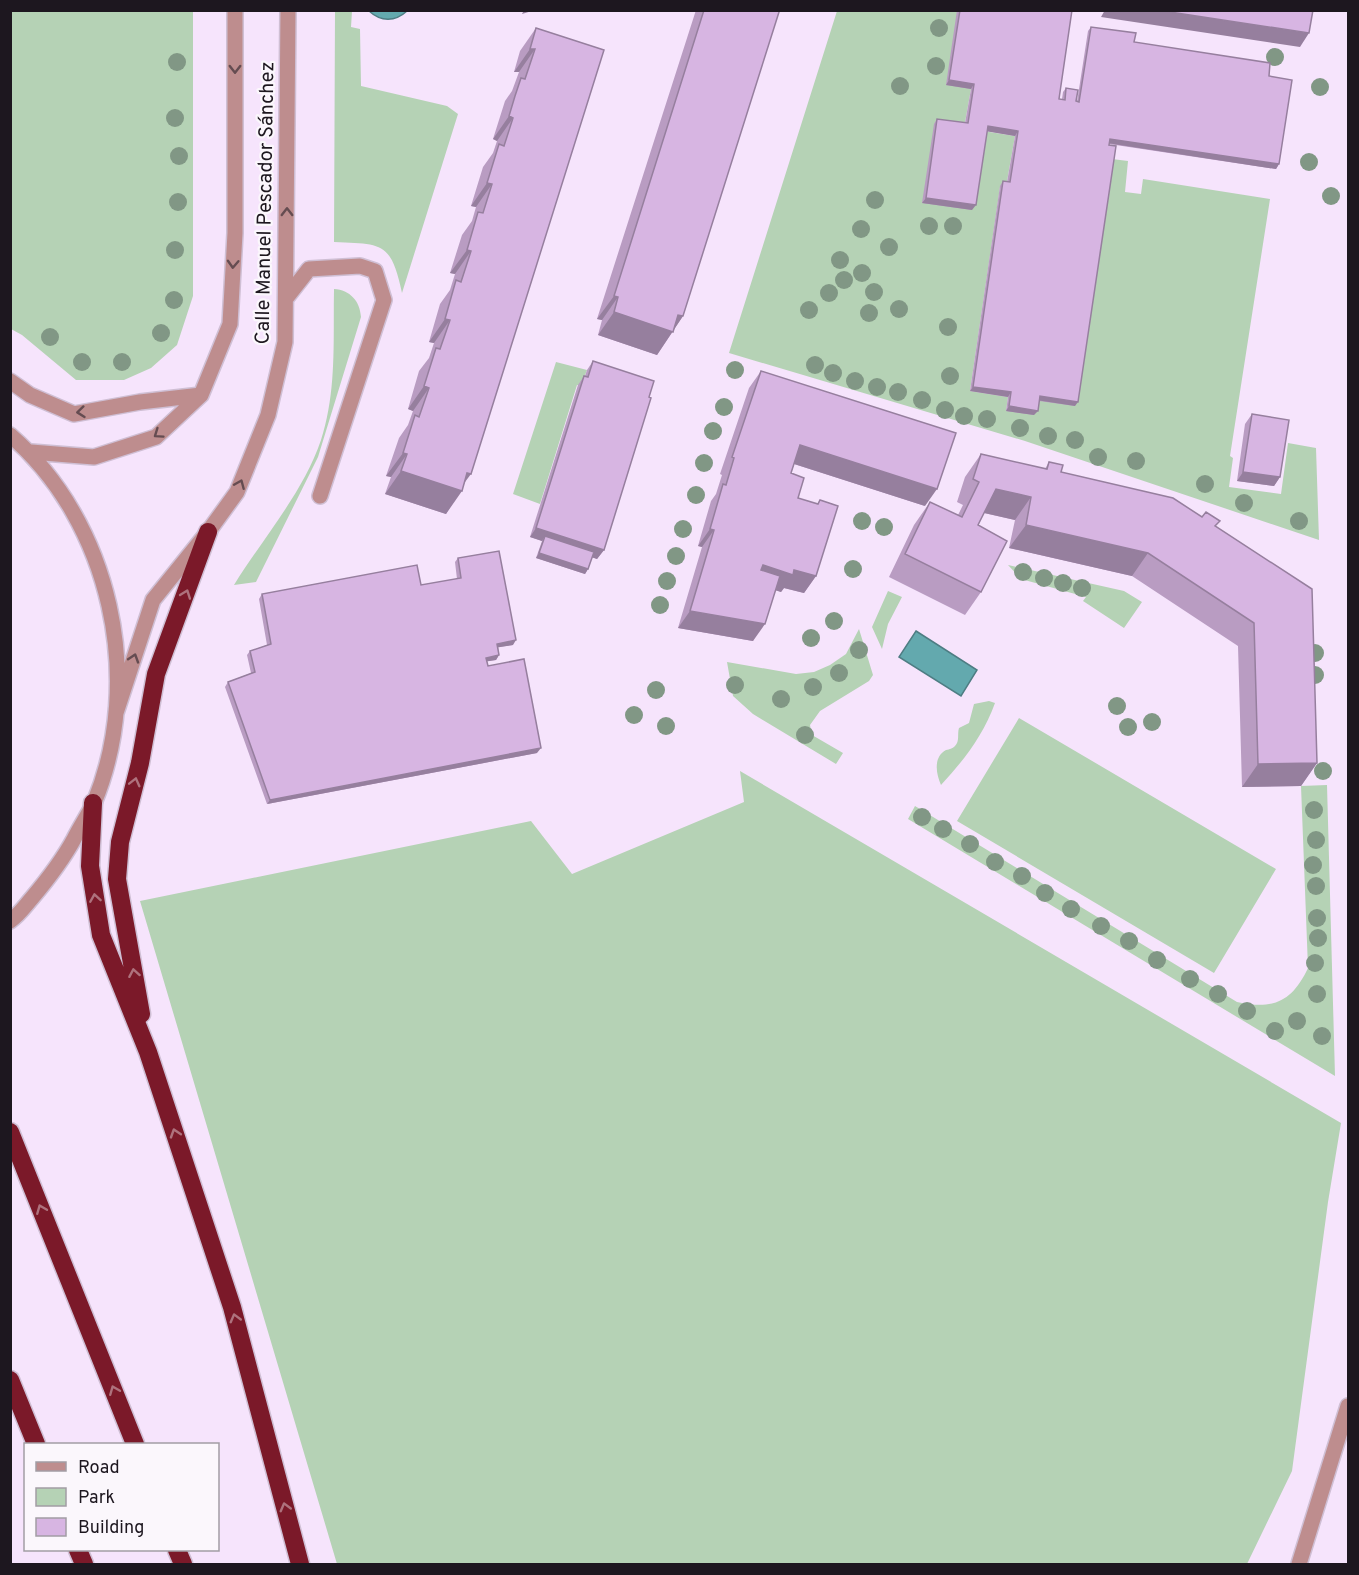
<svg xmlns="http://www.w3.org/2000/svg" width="1359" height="1575" viewBox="0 0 1359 1575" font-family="Overpass,sans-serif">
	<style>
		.green { fill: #b5d2b5 }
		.water { fill: #63a9ae; stroke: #4e7d83; stroke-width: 1.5 }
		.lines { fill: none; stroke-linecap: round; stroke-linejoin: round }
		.minor-casing { stroke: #cfbfd4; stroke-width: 18 }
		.highway-casing { stroke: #cfbfd4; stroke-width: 21 }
		.minor { stroke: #be8d8e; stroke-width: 15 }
		.highway { stroke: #7b1929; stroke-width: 18 }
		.tree { fill: #819785 }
		.wall { fill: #b99cc2 }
		.shaded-wall { fill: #967f9e }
		.building { fill: #d7b5e2; stroke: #967f9e; stroke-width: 1.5 }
		.oneway { stroke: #654c51 }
		.oneway2 { stroke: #ae727d }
		.labels { text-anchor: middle; stroke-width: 4.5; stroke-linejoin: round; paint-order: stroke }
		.street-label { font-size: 20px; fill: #1d171f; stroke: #fbf7fc }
	</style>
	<rect width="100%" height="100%" fill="#f6e4fc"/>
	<path class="green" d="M 10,11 L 193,11 L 193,296 L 177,345 L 151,368 L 124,380 L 76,380 L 22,335 L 11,329 Z
		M 335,11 L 352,11 L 351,27 L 360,29 L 361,86 L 447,106 L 458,114 L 402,293 C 391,242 383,244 334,242 Z
		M 837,11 L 957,11 L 971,89 L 964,128 L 1015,136 L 1006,187 L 1000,187 L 970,391 L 1008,397 L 1006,411 L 1112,159 L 1128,161 L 1125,192 L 1141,194 L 1143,179 L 1270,199 L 1230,456 L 1233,458 L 1229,487 L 1281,494 L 1288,443 L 1316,448 L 1319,540 L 1025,441 L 729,353 Z
		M 334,289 C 350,290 360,301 361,317 L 318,457 L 256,582 L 234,585 C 263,538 303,493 321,440 C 337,391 333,339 334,289 Z
		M 556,362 L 587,370 L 581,386 L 577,385 L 540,504 L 513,494 Z
		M 1008,565 L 1124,591 L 1142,602 L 1124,628 L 1083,601 L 1086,597 L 1021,579 Z
		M 888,591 L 902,597 L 888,624 L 882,649 L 872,627 Z
		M 859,629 L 873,675 L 869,681 L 820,711 L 810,725 L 812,735 L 843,753 L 836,764 L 753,714 L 733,696 L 727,662 L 796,674 L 814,672 L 830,665 L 846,654 Z
		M 989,701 L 995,703 C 983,736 964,760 941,785 C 936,774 933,757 946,750 C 950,749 952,749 955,746 C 960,741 957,734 959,728 L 969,723 L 974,704 Z
		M 1019,718 L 1276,869 L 1214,973 L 957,821 Z
		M 740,771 L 1341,1123 L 1328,1202 L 1292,1471 L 1247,1564 L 337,1564 L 140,901 L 531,821 L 572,874 L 744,802 Z
		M 1327,785 L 1335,1076 L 908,819 L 915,806 L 1237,1002 C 1273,1010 1292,1002 1308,968 L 1301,786 Z"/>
	<path class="water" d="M 369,11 L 407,11 C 395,22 381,22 369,11 Z
		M 916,631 L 977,670 L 961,696 L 899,657 Z"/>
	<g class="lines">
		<defs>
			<path id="minor" d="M 287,297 L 309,269 L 360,266 L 375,271 L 384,300 L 320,496
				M 10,381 L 30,395 L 74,414 L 140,402 L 201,395
				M 10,435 C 111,522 145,680 94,803 C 88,815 80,827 74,839 C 62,861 48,879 32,898 C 25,906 19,915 10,921
				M 31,452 L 94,457 L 156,437 L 201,395 L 230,324 L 235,233 L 235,10
				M 116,713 L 153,600 L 208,532 L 237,492 L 268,415 L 285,342 L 288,10
				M 1299,1564 L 1348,1406"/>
			<path id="highway" d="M 93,803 L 90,866 L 101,935 L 148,1052 L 232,1307 L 300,1564
				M 141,1014 L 117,879 L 120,842 L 140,763 L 156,674 L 208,532
				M 10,1132 L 135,1444
				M 10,1380 L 36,1444
				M 78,1550 L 84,1564
				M 177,1550 L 183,1564"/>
		</defs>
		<use href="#minor" class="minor-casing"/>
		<use href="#highway" class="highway-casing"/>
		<use href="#minor" class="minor"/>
		<use href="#highway" class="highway"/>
	</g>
	<g class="tree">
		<circle cx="939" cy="28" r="9"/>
		<circle cx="1275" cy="57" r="9"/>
		<circle cx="177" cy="62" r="9"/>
		<circle cx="936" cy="66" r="9"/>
		<circle cx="900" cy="86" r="9"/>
		<circle cx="1320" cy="87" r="9"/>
		<circle cx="175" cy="118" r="9"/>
		<circle cx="179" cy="156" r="9"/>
		<circle cx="1309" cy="162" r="9"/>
		<circle cx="1331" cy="196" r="9"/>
		<circle cx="875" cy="200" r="9"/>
		<circle cx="178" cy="202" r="9"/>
		<circle cx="929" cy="226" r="9"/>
		<circle cx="953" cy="226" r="9"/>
		<circle cx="861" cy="229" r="9"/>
		<circle cx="889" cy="247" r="9"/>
		<circle cx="175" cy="250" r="9"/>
		<circle cx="840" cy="260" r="9"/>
		<circle cx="862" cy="273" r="9"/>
		<circle cx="844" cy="280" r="9"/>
		<circle cx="874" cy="292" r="9"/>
		<circle cx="829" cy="293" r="9"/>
		<circle cx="174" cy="300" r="9"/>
		<circle cx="899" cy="309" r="9"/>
		<circle cx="809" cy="310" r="9"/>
		<circle cx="869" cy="313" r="9"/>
		<circle cx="948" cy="327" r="9"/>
		<circle cx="161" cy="333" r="9"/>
		<circle cx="50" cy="337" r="9"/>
		<circle cx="82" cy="362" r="9"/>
		<circle cx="122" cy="362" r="9"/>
		<circle cx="815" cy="365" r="9"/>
		<circle cx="735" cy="370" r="9"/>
		<circle cx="833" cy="373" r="9"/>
		<circle cx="950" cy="376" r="9"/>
		<circle cx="855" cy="381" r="9"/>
		<circle cx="877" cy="387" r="9"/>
		<circle cx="898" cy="392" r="9"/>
		<circle cx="922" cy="400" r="9"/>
		<circle cx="724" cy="407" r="9"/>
		<circle cx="945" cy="410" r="9"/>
		<circle cx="964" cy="416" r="9"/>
		<circle cx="987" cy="419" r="9"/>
		<circle cx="1020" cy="428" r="9"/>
		<circle cx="713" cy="431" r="9"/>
		<circle cx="1048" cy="436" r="9"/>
		<circle cx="1075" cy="440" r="9"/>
		<circle cx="1098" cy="457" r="9"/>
		<circle cx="1136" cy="461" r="9"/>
		<circle cx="704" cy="463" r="9"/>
		<circle cx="1205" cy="484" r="9"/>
		<circle cx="696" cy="495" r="9"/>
		<circle cx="1244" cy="503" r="9"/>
		<circle cx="862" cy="521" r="9"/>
		<circle cx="1299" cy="521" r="9"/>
		<circle cx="884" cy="527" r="9"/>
		<circle cx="683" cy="529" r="9"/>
		<circle cx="676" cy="556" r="9"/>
		<circle cx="853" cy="569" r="9"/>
		<circle cx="1023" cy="572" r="9"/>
		<circle cx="1044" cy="578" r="9"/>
		<circle cx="667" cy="581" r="9"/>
		<circle cx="1063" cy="583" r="9"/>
		<circle cx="1082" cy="588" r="9"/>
		<circle cx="660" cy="605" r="9"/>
		<circle cx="834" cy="621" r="9"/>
		<circle cx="811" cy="638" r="9"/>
		<circle cx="859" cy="650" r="9"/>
		<circle cx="1315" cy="653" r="9"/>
		<circle cx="839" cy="673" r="9"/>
		<circle cx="1315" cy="675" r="9"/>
		<circle cx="735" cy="685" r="9"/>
		<circle cx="813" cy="687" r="9"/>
		<circle cx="656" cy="690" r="9"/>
		<circle cx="781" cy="699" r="9"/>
		<circle cx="1117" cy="706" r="9"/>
		<circle cx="634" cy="715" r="9"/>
		<circle cx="1152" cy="722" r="9"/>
		<circle cx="666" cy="726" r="9"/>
		<circle cx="1128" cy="727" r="9"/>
		<circle cx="805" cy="735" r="9"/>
		<circle cx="1323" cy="771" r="9"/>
		<circle cx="1314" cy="810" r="9"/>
		<circle cx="922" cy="817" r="9"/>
		<circle cx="943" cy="829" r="9"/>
		<circle cx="1316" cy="840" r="9"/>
		<circle cx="970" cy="844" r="9"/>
		<circle cx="995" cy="862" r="9"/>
		<circle cx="1313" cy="865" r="9"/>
		<circle cx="1022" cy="876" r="9"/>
		<circle cx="1316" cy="886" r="9"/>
		<circle cx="1045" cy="893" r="9"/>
		<circle cx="1071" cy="909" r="9"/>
		<circle cx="1317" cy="918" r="9"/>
		<circle cx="1101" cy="926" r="9"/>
		<circle cx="1318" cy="938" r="9"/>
		<circle cx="1129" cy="941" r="9"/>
		<circle cx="1157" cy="960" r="9"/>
		<circle cx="1315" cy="963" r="9"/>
		<circle cx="1190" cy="979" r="9"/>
		<circle cx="1218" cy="994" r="9"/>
		<circle cx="1317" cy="994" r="9"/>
		<circle cx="1247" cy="1011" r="9"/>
		<circle cx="1297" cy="1021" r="9"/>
		<circle cx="1275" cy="1031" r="9"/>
		<circle cx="1322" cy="1036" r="9"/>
	</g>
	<path class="wall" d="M 696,10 L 776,10 L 683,316 L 657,355 L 598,335 L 602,320 L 597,319 Z
		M 957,10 L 1072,10 L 1059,99 L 1062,99 L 1063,92 L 1066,88 L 1077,102 L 1088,31 L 1091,27 L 1134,42 L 1269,76 L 1279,164 L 1276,169 L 1109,144 L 1075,406 L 1039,401 L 1034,415 L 1006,411 L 1008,397 L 970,391 L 1000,186 L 1003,181 L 1007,182 L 1015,136 L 987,131 L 972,210 L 922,203 L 934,124 L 937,119 L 965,123 L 971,89 L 946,85 Z
		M 536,28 L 604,50 L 464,483 L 446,514 L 385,494 L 391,477 L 386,476 L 399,438 L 408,425 L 413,411 L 408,409 L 419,371 L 429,358 L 434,343 L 429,342 L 440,304 L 450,290 L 455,274 L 450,273 L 462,235 L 472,221 L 476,207 L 471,206 L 483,167 L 493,153 L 497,141 L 493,139 L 505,101 L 512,91 L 519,72 L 514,72 L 520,51 Z
		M 593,361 L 604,550 L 597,559 L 592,557 L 588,569 L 585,574 L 536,558 L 542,541 L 530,537 L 578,385 L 584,376 L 585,376 L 587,370 Z
		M 761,371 L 925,506 L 794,464 L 791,473 L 798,498 L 817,504 L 820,500 L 816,576 L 804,593 L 784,588 L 781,592 L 775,590 L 753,641 L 678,628 L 702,547 L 698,546 L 711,501 L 716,494 L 722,475 L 720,474 L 749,388 Z
		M 1252,414 L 1280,477 L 1274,486 L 1237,481 L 1245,424 Z
		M 981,454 L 1045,469 L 1049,462 L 1061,472 L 1216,526 L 1317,763 L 1301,786 L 1242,787 L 1238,646 L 1132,576 L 1009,548 L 1015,520 L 984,513 L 978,525 L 981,592 L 965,615 L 889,577 L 914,525 L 930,502 L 958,515 L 963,505 L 957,502 L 965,477 Z
		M 458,558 L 513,645 L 498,647 L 499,655 L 496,660 L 487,661 L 488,666 L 537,753 L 267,804 L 225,687 L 228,682 L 251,673 L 247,655 L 250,651 L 267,645 L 259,599 L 262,594 L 421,585 L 457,579 L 455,562 Z"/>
	<path class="shaded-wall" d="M 524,10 L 535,10 L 522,14 Z
		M 1105,10 L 1157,10 L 1309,33 L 1300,47 L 1101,17 Z
		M 530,49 L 535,49 L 519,72 L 514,72 Z
		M 949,80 L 974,84 L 971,89 L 946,85 Z
		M 509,116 L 513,118 L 497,141 L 493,139 Z
		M 988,126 L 1018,131 L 1015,136 L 985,131 Z
		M 1110,139 L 1279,164 L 1276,169 L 1107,143 Z
		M 487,183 L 492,184 L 476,207 L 471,206 Z
		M 926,198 L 976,205 L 972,210 L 922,203 Z
		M 467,250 L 471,251 L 455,274 L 450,273 Z
		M 614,296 L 618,297 L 602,320 L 597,319 Z
		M 614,312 L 678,315 L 683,316 L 657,355 L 598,335 Z
		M 445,319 L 450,320 L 434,343 L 429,342 Z
		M 424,386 L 429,388 L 413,411 L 408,409 Z
		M 973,387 L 1011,392 L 1008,397 L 970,391 Z
		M 1040,396 L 1078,402 L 1075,406 L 1036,400 Z
		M 1009,406 L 1038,411 L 1034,415 L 1006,411 Z
		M 800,445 L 937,489 L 925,506 L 788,462 Z
		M 403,453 L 407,454 L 391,477 L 386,476 Z
		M 401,471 L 467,473 L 471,474 L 459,490 L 462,491 L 446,514 L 385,494 Z
		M 1243,472 L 1280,477 L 1274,486 L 1237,481 Z
		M 996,489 L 1031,497 L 1015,520 L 980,512 Z
		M 1026,525 L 1148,553 L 1132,576 L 1009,548 Z
		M 536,528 L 604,550 L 597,559 L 543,541 L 545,536 L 542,541 L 530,537 Z
		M 710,529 L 714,530 L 702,547 L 698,546 Z
		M 539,553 L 588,569 L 585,574 L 536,558 Z
		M 763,565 L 794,570 L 816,576 L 804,593 L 784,588 L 781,592 L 751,582 Z
		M 690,611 L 765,624 L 753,641 L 678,628 Z
		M 516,640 L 513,645 L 494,648 L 497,644 Z
		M 499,655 L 496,660 L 483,662 L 486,658 Z
		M 541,748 L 537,753 L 267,804 L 270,800 Z
		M 1317,763 L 1301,786 L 1242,787 L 1258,764 Z"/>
	<path class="building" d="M 704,10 L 776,10 L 779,12 L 683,316 L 678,315 L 673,332 L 614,312 L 618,297 L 614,296 Z
		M 960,10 L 1072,10 L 1059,99 L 1065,100 L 1066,88 L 1078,90 L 1076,101 L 1079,102 L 1091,27 L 1136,33 L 1134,42 L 1270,63 L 1269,76 L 1292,80 L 1279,164 L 1110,139 L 1109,145 L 1116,146 L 1078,402 L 1040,396 L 1038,411 L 1009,406 L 1011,392 L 973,387 L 1003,181 L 1010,182 L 1018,131 L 988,126 L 976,205 L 926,198 L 937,119 L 968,123 L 974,84 L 949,80 Z
		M 1157,10 L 1313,10 L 1309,33 Z
		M 536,28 L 604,50 L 471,474 L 467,473 L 462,491 L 401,471 L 407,454 L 403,453 L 415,415 L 419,417 L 429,388 L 424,386 L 436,348 L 440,349 L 450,320 L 445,319 L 456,280 L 461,282 L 471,251 L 467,250 L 478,212 L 483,213 L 492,184 L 487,183 L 499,144 L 504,146 L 513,118 L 509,116 L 515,96 L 521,78 L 525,79 L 535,49 L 530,49 Z
		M 593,361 L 654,381 L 649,397 L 651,398 L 604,550 L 536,528 L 584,376 L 588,377 Z
		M 761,371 L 956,433 L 937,489 L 800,445 L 791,473 L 804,478 L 798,498 L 818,504 L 820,500 L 838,506 L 816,576 L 794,570 L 793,575 L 763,565 L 761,570 L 780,576 L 765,624 L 690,611 L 714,530 L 710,529 L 723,484 L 726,485 L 734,458 L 732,457 Z
		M 1252,414 L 1289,420 L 1280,477 L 1243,472 Z
		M 981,454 L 1047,469 L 1049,462 L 1063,465 L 1061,472 L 1173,498 L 1202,517 L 1206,512 L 1220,521 L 1215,526 L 1312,589 L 1317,763 L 1258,764 L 1254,623 L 1148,553 L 1026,525 L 1031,497 L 996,489 L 978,525 L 1007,541 L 981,592 L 905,554 L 930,502 L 962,517 L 979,482 L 973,479 Z
		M 545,536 L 594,552 L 588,569 L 539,553 Z
		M 499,551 L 516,640 L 497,644 L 499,655 L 486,658 L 488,666 L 524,659 L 541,748 L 270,800 L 228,682 L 255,672 L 250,651 L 271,644 L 262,594 L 417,565 L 421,585 L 461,578 L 458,558 Z"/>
	<defs><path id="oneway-chevron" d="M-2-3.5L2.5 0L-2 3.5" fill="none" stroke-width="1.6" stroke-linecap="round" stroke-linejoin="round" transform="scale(1.5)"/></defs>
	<g class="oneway">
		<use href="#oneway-chevron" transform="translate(235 69) rotate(90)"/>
		<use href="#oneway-chevron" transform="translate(287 212) rotate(-90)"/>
		<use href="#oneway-chevron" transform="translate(233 264) rotate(93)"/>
		<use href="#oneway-chevron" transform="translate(81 412) rotate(174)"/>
		<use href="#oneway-chevron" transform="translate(158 434) rotate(145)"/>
		<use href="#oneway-chevron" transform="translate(240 484) rotate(-67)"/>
		<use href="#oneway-chevron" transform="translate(134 658) rotate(-72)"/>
	</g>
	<g class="oneway2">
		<use href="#oneway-chevron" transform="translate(186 594) rotate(-70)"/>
		<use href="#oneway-chevron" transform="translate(135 782) rotate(-76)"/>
		<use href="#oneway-chevron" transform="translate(95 898) rotate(-99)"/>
		<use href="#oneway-chevron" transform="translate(134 973) rotate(-100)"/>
		<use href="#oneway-chevron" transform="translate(175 1133) rotate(-108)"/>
		<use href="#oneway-chevron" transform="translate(41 1209) rotate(-112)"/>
		<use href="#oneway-chevron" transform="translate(235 1318) rotate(-105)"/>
		<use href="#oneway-chevron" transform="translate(114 1390) rotate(-112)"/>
		<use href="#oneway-chevron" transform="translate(285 1507) rotate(-105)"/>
	</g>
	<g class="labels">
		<g class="street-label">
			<text transform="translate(264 203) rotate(-89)" y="7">Calle Manuel Pescador Sánchez</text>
		</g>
	</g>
	<rect width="1359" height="1575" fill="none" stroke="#1d171f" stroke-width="24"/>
	<rect x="24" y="1443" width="195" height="108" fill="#fbf7fc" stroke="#a29da4" stroke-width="1.5"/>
	<rect x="36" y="1462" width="30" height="9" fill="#be8d8e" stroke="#a29da4" stroke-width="1.5"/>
	<text x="78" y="1473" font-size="18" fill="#1d171f">Road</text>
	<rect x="36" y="1488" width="30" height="18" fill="#b5d2b5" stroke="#a29da4" stroke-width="1.5"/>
	<text x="78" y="1503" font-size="18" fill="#1d171f">Park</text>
	<rect x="36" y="1518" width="30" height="18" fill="#d7b5e2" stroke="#a29da4" stroke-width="1.5"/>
	<text x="78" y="1533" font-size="18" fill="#1d171f">Building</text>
</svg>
